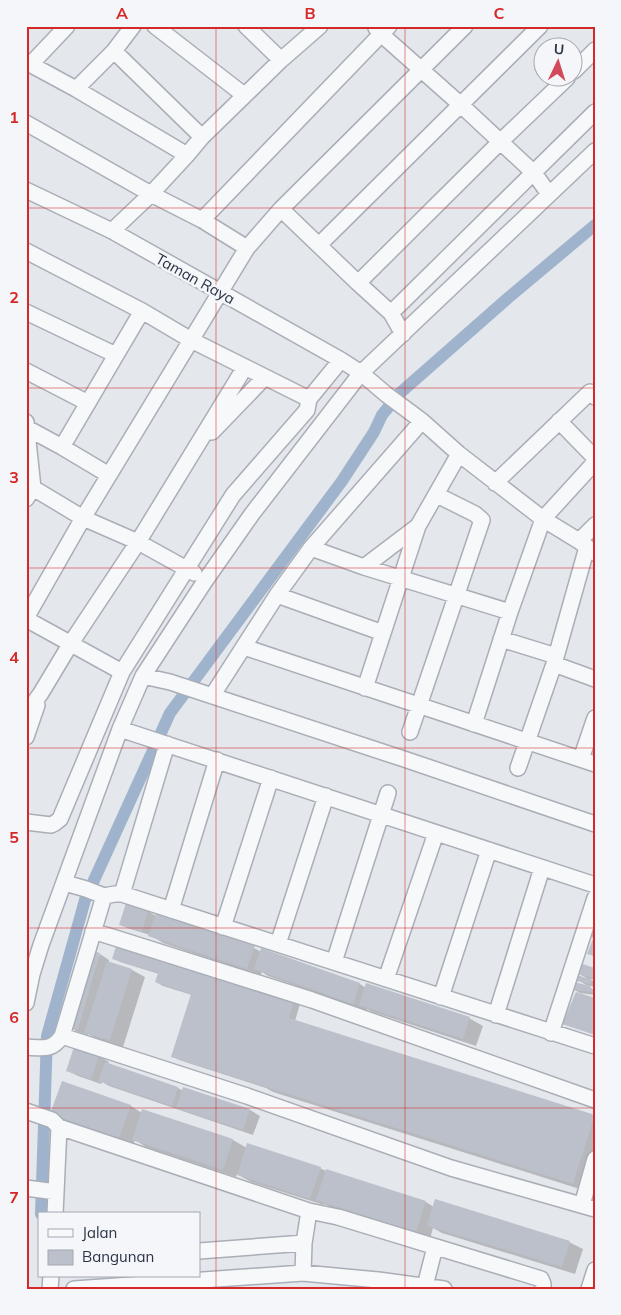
<svg xmlns="http://www.w3.org/2000/svg" width="621" height="1315" viewBox="0 0 621 1315" font-family="Mulish,sans-serif">
	<style>
		.shadow { fill: #0003 }
		.lines { fill: none; stroke-linecap: round; stroke-linejoin: round }
		.canal { stroke: #9fb4cc; stroke-width: 12 }
		.building { fill: #bbc0ca }
		.minor-casing { stroke: #a9aeb7; stroke-width: 18 }
		.minor { stroke: #f7f8fa; stroke-width: 15 }
		.grid { fill: none; stroke: #d62828; stroke-width: 1; stroke-opacity: 0.55 }
		.labels { text-anchor: middle; stroke-width: 5; stroke-linejoin: round; paint-order: stroke }
		.street-label { font-size: 15px; fill: #2b3445; stroke: #f4f6f9 }
		.neatline { fill: none; stroke: #d62828; stroke-width: 2 }
		.grid-label { font-size: 16px; text-anchor: middle; font-weight: bold; fill: #d62828 }
	</style>
	<rect width="100%" height="100%" fill="#e4e7ec"/>
	<path class="shadow" d="M 127,904 L 148,911 L 156,916 L 254,948 L 261,952 L 262,950 L 360,984 L 366,988 L 469,1018 L 483,1026 L 476,1046 L 373,1012 L 367,1009 L 367,1011 L 268,976 L 262,972 L 260,976 L 163,943 L 150,935 L 127,928 L 120,924 Z
		M 595,914 L 595,957 L 589,953 L 595,939 L 592,937 L 589,929 Z
		M 100,954 L 109,960 L 109,963 L 132,970 L 145,977 L 123,1047 L 99,1040 L 88,1034 L 88,1035 L 78,1032 L 69,1027 Z
		M 114,958 L 294,1001 L 300,1004 L 295,1021 L 595,1116 L 595,1164 L 586,1191 L 273,1092 L 266,1088 L 179,1060 L 173,1056 L 192,995 L 163,986 L 156,982 L 159,974 L 120,962 Z
		M 595,969 L 595,979 L 589,979 L 595,982 L 595,987 L 586,985 L 578,980 L 587,978 L 577,973 Z
		M 589,987 L 594,990 L 595,987 L 595,995 L 580,993 L 573,989 Z
		M 75,1048 L 99,1056 L 109,1062 L 108,1064 L 178,1088 L 183,1091 L 184,1088 L 250,1110 L 260,1116 L 253,1135 L 109,1086 L 102,1082 L 101,1084 L 78,1076 L 68,1071 Z
		M 131,1106 L 142,1113 L 233,1140 L 247,1148 L 320,1168 L 326,1171 L 426,1202 L 434,1207 L 569,1242 L 583,1249 L 575,1274 L 442,1233 L 433,1228 L 430,1239 L 331,1207 L 324,1204 L 324,1205 L 251,1182 L 237,1174 L 236,1177 L 146,1147 L 135,1140 L 133,1145 L 65,1121 L 51,1113 Z"/>
	<g class="lines">
		<path class="canal" d="M 41,1214 L 47,1036 L 85,900 L 170,713 L 342,481 L 374,432 L 382,415 L 400,393 L 508,298 L 595,225"/>
	</g>
	<path class="building" d="M 126,903 L 148,910 L 142,932 L 119,925 Z
		M 156,913 L 255,946 L 247,969 L 148,936 Z
		M 593,939 L 595,939 L 595,956 L 587,954 Z
		M 117,943 L 294,1000 L 289,1018 L 595,1115 L 573,1184 L 171,1057 L 191,994 L 155,982 L 158,973 L 112,959 Z
		M 261,948 L 360,983 L 353,1004 L 254,969 Z
		M 90,950 L 100,953 L 78,1030 L 67,1027 Z
		M 107,961 L 132,969 L 110,1040 L 84,1033 Z
		M 579,963 L 595,968 L 594,978 L 576,973 Z
		M 577,975 L 593,980 L 590,984 L 577,981 Z
		M 574,982 L 590,986 L 592,992 L 572,990 Z
		M 366,983 L 470,1017 L 463,1039 L 359,1005 Z
		M 576,992 L 595,998 L 595,1035 L 562,1024 Z
		M 74,1047 L 99,1055 L 91,1079 L 66,1071 Z
		M 105,1062 L 178,1087 L 172,1106 L 98,1081 Z
		M 62,1081 L 131,1105 L 119,1138 L 50,1114 Z
		M 183,1087 L 250,1109 L 243,1130 L 176,1108 Z
		M 142,1109 L 233,1139 L 223,1170 L 132,1140 Z
		M 247,1143 L 321,1167 L 310,1199 L 237,1175 Z
		M 326,1169 L 426,1201 L 416,1232 L 316,1200 Z
		M 435,1199 L 570,1241 L 562,1267 L 427,1226 Z"/>
	<g class="lines">
		<defs>
			<path id="minor" d="M 155,26 L 244,95
				M 246,26 L 281,60
				M 376,28 L 381,34 L 461,105 L 534,173 L 549,194
				M 114,51 L 202,137
				M 26,62 L 76,89 L 187,155
				M 31,64 L 67,26
				M 574,71 L 595,50
				M 76,89 L 114,51 L 133,26
				M 26,123 L 151,194 L 202,220 L 247,248
				M 26,190 L 112,231 L 341,360 L 361,373 L 387,395 L 422,421 L 459,454 L 543,519 L 579,541 L 595,553
				M 281,209 L 358,283 L 391,313 L 403,334
				M 202,220 L 389,26
				M 112,231 L 151,194 L 187,155 L 202,137 L 281,60 L 320,26
				M 319,245 L 540,26
				M 26,251 L 142,311 L 191,340 L 309,399
				M 358,283 L 500,142 L 567,78
				M 26,312 L 116,355
				M 391,313 L 595,112
				M 26,371 L 88,403
				M 559,421 L 595,458
				M 27,428 L 62,447 L 109,475
				M 212,432 L 265,377
				M 62,447 L 142,311
				M 495,483 L 590,392 L 595,397
				M 33,488 L 83,518 L 138,542 L 194,573
				M 26,499 L 33,488 L 26,422
				M 579,541 L 595,525
				M 311,548 L 364,567 L 510,612
				M 364,567 L 418,526 L 459,454
				M 277,595 L 383,633
				M 26,618 L 83,518 L 247,248 L 281,209 L 465,26
				M 26,619 L 122,672
				M 501,639 L 556,656
				M 244,647 L 595,764
				M 554,664 L 595,679
				M 143,676 L 170,682 L 401,758 L 595,824
				M 365,688 L 418,526
				M 212,696 L 277,595 L 311,548 L 422,421
				M 26,714 L 41,693 L 71,643 L 138,542 L 245,367
				M 474,724 L 510,612 L 543,519 L 595,462
				M 120,729 L 595,885
				M 410,732 L 482,520 L 475,514 L 437,495
				M 26,737 L 37,705
				M 581,759 L 595,718
				M 518,768 L 554,664 L 587,547
				M 26,822 L 51,825 L 55,823 L 60,819 L 122,672 L 233,495 L 307,410 L 309,399 L 341,360
				M 65,883 L 86,889 L 104,896 L 115,894 L 122,894 L 167,744
				M 122,894 L 595,1046
				M 171,910 L 217,760
				M 223,927 L 271,778
				M 93,931 L 312,1000 L 595,1100
				M 278,944 L 326,796
				M 334,962 L 388,793
				M 386,979 L 436,833
				M 441,997 L 489,850
				M 26,1003 L 32,974 L 41,945 L 120,729 L 143,676 L 205,581 L 252,514 L 361,373 L 595,151
				M 496,1015 L 542,868
				M 551,1033 L 595,898
				M 62,1036 L 247,1096 L 451,1168 L 595,1209
				M 26,1047 C 43,1048 52,1051 62,1036 L 104,896
				M 26,1111 L 52,1120 L 59,1127
				M 26,1188 L 56,1192
				M 582,1205 L 595,1159
				M 55,1214 L 59,1127 L 309,1211 L 338,1217 L 541,1279 L 543,1284 L 543,1289
				M 199,1251 L 304,1243
				M 303,1273 L 304,1243 L 309,1211
				M 425,1286 L 435,1247
				M 50,1289 L 51,1276
				M 74,1289 L 303,1273 L 378,1280 L 444,1289
				M 589,1289 L 595,1270"/>
		</defs>
		<use href="#minor" class="minor-casing"/>
		<use href="#minor" class="minor"/>
	</g>
	<path class="grid" d="M 216,26 L 216,1289M 405,26 L 405,1289M 26,208 L 595,208M 26,388 L 595,388M 26,568 L 595,568M 26,748 L 595,748M 26,928 L 595,928M 26,1108 L 595,1108"/>
	<g class="labels">
		<g class="street-label">
			<text transform="translate(195 279) rotate(29)" y="5">Taman Raya</text>
		</g>
	</g>
	<rect width="621" height="1315" fill="none" stroke="#f4f6f9" stroke-width="55"/>
	<rect x="38" y="1212" width="162" height="65" fill="#f4f6f9" stroke="#a4a8b1"/>
	<rect x="48" y="1229" width="25" height="8" fill="#f7f8fa" stroke="#a4a8b1"/>
	<text x="82" y="1238" font-size="15" fill="#2b3445">Jalan</text>
	<rect x="48" y="1250" width="25" height="15" fill="#bbc0ca" stroke="#a4a8b1"/>
	<text x="82" y="1262" font-size="15" fill="#2b3445">Bangunan</text>
	<g transform="translate(558 62) rotate(4)"><circle r="24" fill="#f4f6f9" stroke="#a4a8b1"/>
	<path d="M0-4L9 19L0 12L-9 19Z" fill="#d1495b"/>
	<text y="-8" font-size="14" font-weight="bold" text-anchor="middle" fill="#2b3445">U</text>
	</g>
	<rect x="28" y="28" width="566" height="1260" class="neatline"/>
	<g class="grid-label">
		<text x="122" y="19">A</text>
		<text x="310" y="19">B</text>
		<text x="499" y="19">C</text>
		<text x="14" y="123">1</text>
		<text x="14" y="303">2</text>
		<text x="14" y="483">3</text>
		<text x="14" y="663">4</text>
		<text x="14" y="843">5</text>
		<text x="14" y="1023">6</text>
		<text x="14" y="1203">7</text>
	</g>
</svg>
